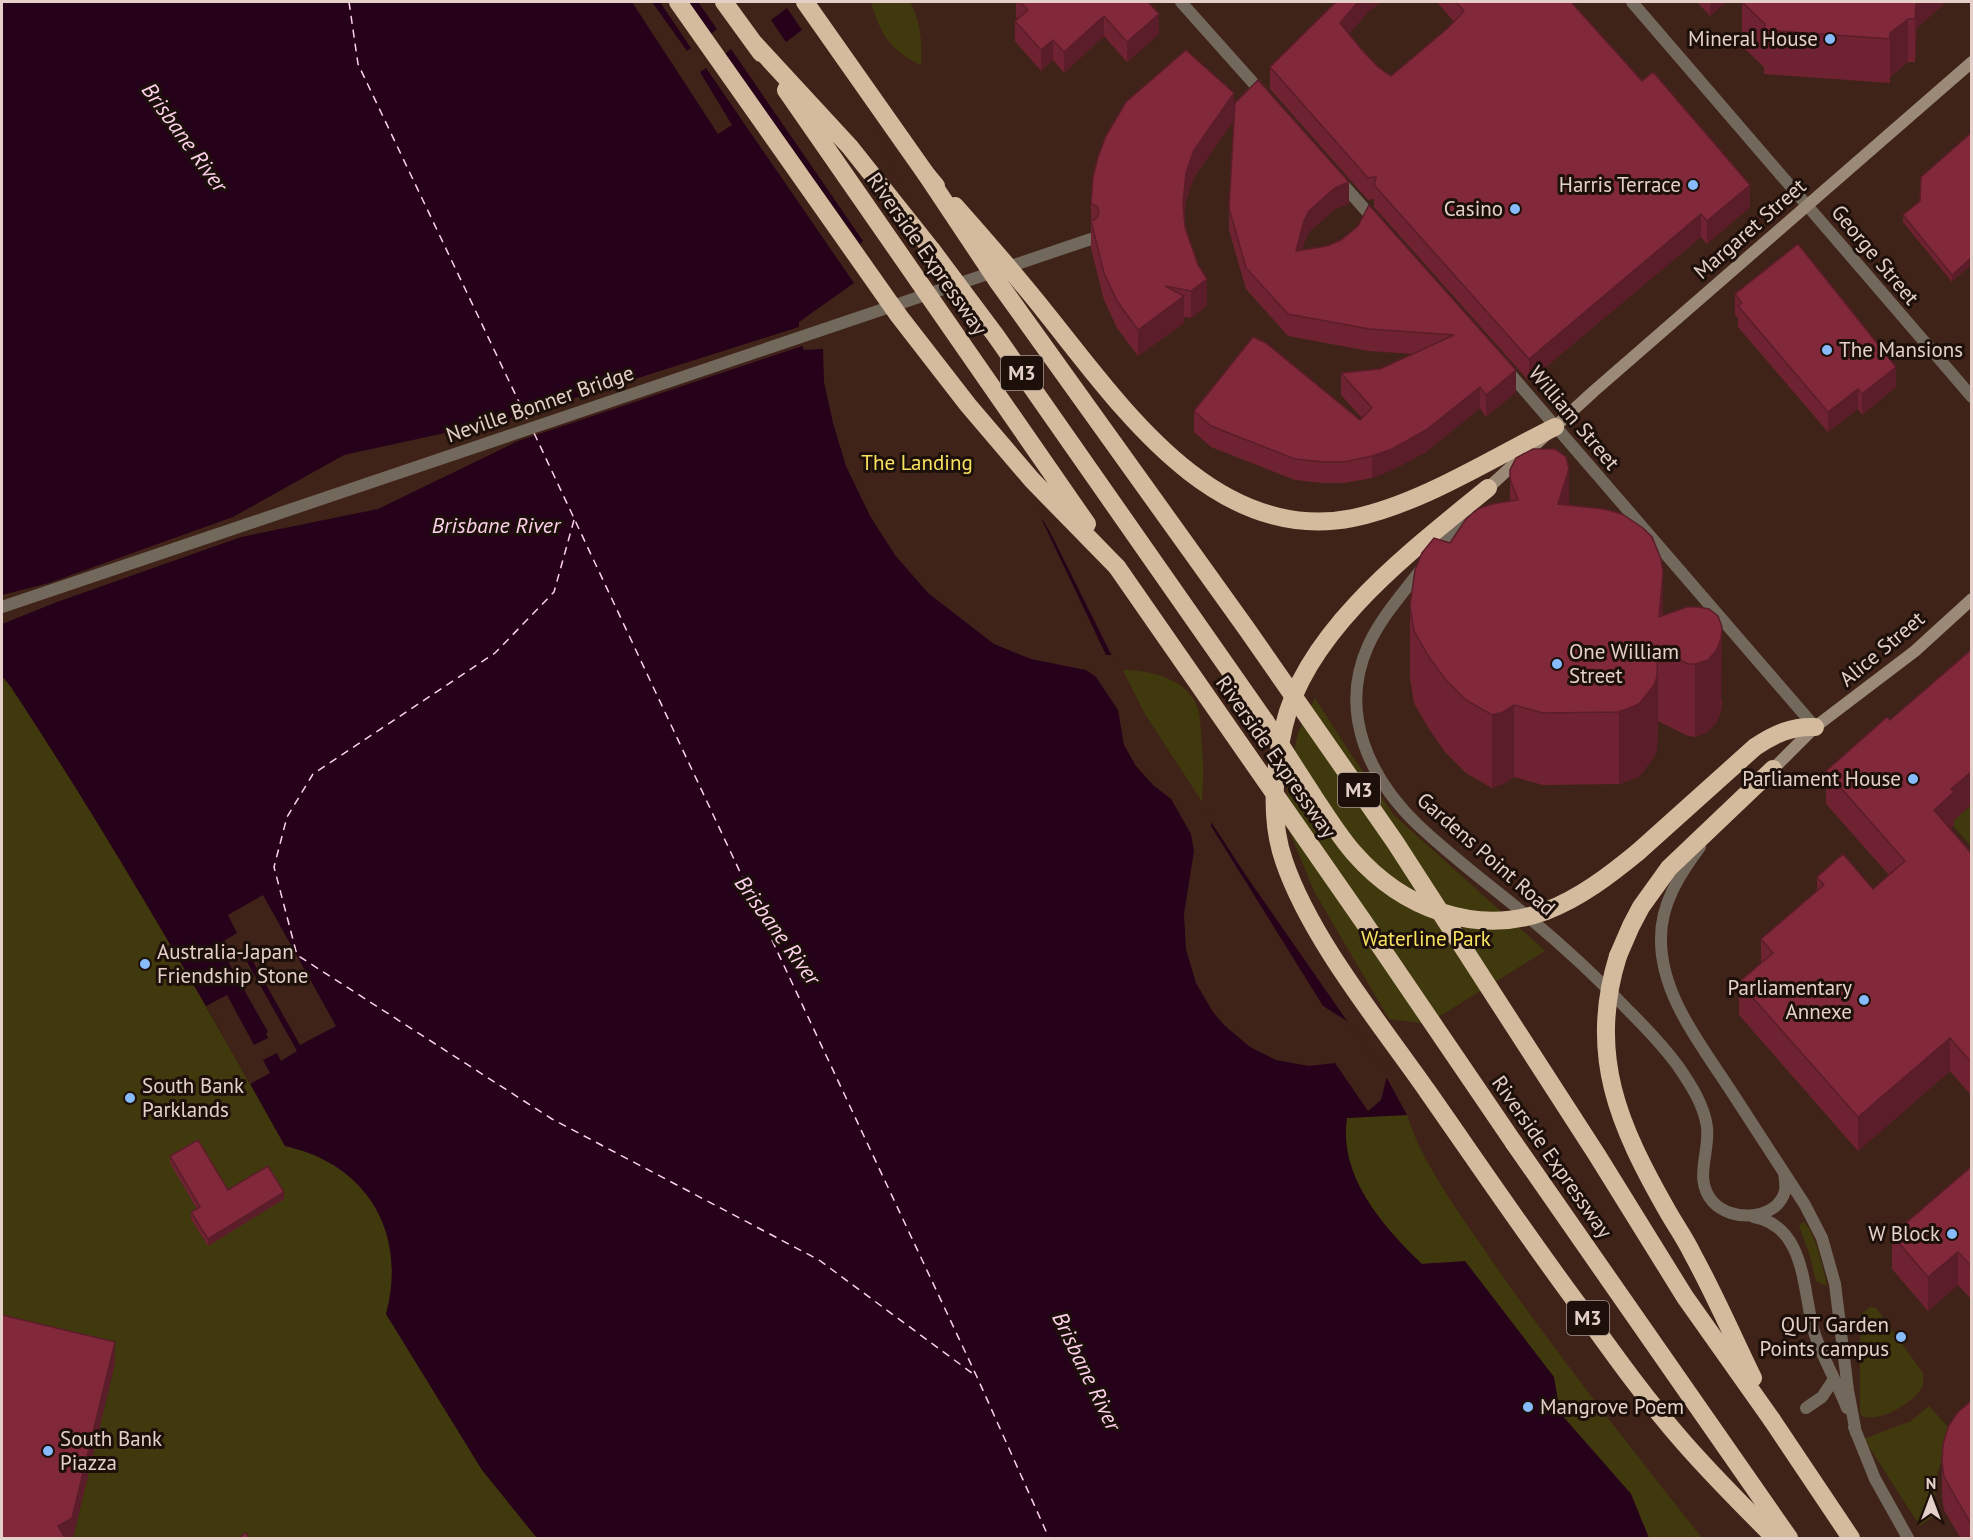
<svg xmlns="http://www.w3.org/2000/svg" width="1973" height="1540" viewBox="0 0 1973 1540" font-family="'PT Sans',sans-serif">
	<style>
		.green { fill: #40390d }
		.water { fill: #26011a }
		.pier { fill: #402318; fill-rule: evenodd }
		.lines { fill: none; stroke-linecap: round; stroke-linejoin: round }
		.ferry { stroke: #fed1eb; stroke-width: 1.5; stroke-dasharray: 8 6; stroke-linecap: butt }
		.pedestrian { stroke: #72685c; stroke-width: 12 }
		.minor { stroke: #72685c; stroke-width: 12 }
		.tertiary { stroke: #72685c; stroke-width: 12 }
		.secondary { stroke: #9a8a77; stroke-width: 12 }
		.motorway { stroke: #d4bb9e; stroke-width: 18 }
		.motorway-bridge { stroke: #d4bb9e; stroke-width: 18 }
		.wall { fill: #6f2332 }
		.shaded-wall { fill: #5a1d29 }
		.building { fill: #81293a; stroke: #5a1d29; stroke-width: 1.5 }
		.poi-dot { fill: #87bbfb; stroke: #1d100b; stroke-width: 2 }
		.labels { text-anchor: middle; stroke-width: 6; stroke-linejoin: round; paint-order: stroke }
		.shield { fill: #1d100b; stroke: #a89690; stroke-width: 1.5 }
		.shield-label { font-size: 20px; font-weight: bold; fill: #e4d0c9 }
		.poi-label { font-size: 21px; fill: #e4d0c9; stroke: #1d100b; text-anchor: end }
		.street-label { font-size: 21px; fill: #e4d0c9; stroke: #1d100b }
		.park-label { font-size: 21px; fill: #f8e35f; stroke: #1d100b }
		.water-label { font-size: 22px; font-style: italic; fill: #fed1eb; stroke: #1d100b }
	</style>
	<rect width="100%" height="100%" fill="#402318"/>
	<path class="green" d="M 871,2 L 910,2 C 921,22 922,42 921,65 C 890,51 880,33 871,2 Z
		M 1124,670 C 1151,670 1190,680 1198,709 C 1201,721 1201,734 1202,747 C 1204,772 1203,796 1200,821 L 1117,671 Z
		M 2,676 L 11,687 C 109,835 198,990 285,1146 C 368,1164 408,1231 386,1314 L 482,1470 L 537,1538 L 2,1538 Z
		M 1315,698 L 1350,753 L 1394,815 L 1545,951 L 1427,1024 L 1389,1019 L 1314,891 L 1289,830 L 1287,786 L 1298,733 Z
		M 1971,805 L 1971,846 L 1951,823 Z
		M 1407,1115 C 1422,1163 1455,1206 1483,1248 C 1552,1348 1627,1443 1702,1538 L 1649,1538 L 1631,1494 L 1560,1413 L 1553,1377 L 1433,1262 L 1422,1264 C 1383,1227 1338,1176 1347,1118 Z
		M 1803,1222 C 1815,1229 1824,1272 1827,1286 L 1816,1281 L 1810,1256 L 1799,1226 Z
		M 1870,1307 L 1876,1308 L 1923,1373 C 1923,1378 1924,1382 1922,1387 C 1914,1403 1879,1423 1862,1416 L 1860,1413 L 1860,1315 Z
		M 1929,1406 L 1957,1437 C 1953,1442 1948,1447 1945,1453 C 1935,1471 1934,1496 1935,1515 L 1920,1526 L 1864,1439 L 1911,1421 Z"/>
	<path class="water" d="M 2,2 L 793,2 L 978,405 L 1051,534 L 1142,716 L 1245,874 L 1388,1080 L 1407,1115 L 1347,1118 C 1338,1176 1383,1227 1422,1264 L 1465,1261 L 1554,1377 L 1560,1413 L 1631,1494 L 1649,1538 L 537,1538 L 482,1470 L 386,1314 C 408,1233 367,1164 285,1146 C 198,990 109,836 11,687 L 2,676 Z"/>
	<path class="pier" d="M 632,2 L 652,2 L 687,51 L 691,48 L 660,2 L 689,2 L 711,34 L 717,29 L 698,2 L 797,2 L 873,118 L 942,287 L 981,404 L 1050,528 L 1041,518 L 1106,655 L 1115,655 L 1145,714 L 1212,817 L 1211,826 L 1323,1006 L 1350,1023 L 1387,1076 L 1381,1100 L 1368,1111 L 1335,1063 L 1309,1066 L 1276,1060 L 1250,1047 L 1224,1025 L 1213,1012 L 1196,983 L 1186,949 L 1184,914 L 1194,851 L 1191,834 L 1171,799 L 1153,785 L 1136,766 L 1124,745 L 1118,710 L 1096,677 L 1086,670 L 1031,659 L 994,644 L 928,593 L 895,555 L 870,516 L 846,466 L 833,423 L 824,382 L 823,349 L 804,350 L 802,346 L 518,441 L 378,509 L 241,537 L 57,602 L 2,624 L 2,595 L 49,583 L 233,517 L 344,455 L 509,419 L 799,327 L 799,322 L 854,283 L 706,68 L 700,72 L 732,125 L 718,134 ZM 787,8 L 802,30 L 786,42 L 771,20 ZM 731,49 L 863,241 L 860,244 L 725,54 Z
		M 263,895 L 336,1026 L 300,1045 L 246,949 L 241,951 L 297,1051 L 281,1061 L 277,1053 L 263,1060 L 270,1073 L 250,1084 L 206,1006 L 227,995 L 254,1045 L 268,1038 L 266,1033 L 268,1032 L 221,949 L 224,941 L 237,933 L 228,915 Z"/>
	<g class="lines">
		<path class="ferry" d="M 349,2 L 358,64 L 529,423
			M 534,433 L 977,1377 L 1049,1538
			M 574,520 L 554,592 L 495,653 L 313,774 L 287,817 L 274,867 L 297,955 L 552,1119 L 819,1260 L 976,1376"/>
		<path class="pedestrian" d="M 2,607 L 1091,239"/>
		<path class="minor" d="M 1434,553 L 1467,513
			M 1423,567 C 1404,592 1381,617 1368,646 C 1338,713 1370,779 1418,825 C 1453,858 1491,886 1527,916 C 1563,946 1598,978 1630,1012 C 1647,1029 1664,1047 1678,1066 C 1691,1085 1704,1105 1707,1127 C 1710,1153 1693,1180 1713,1202 C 1731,1222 1777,1221 1785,1191 C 1786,1185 1785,1179 1784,1173
			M 1700,847 C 1680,874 1661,903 1661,938 C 1660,996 1703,1047 1733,1094 C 1757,1131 1781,1168 1805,1205 L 1822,1238 L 1835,1284 L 1848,1390 L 1856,1433
			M 1754,1217 C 1808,1227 1802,1294 1815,1335 C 1824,1360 1837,1383 1847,1408
			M 1806,1408 L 1822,1397 L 1834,1379
			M 1854,1427 L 1875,1479 L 1908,1538"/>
		<path class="tertiary" d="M 1181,2 L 1264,95
			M 1632,2 L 1972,397
			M 1339,180 L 1377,223
			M 1506,369 L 1815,727"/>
		<path class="secondary" d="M 1488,488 L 1594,391 L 1972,62
			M 1773,769 L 1815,727 L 1915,651 L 1972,599"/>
		<path class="motorway" d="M 678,2 L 899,316 L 968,405 L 1032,480 L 1117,567
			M 724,2 L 761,53
			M 805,2 L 926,174 L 936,186
			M 754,43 L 850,147 L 931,249 L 996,336 L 1265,721
			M 786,90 L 1087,524
			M 955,206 C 986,241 1017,276 1046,313 C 1120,405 1215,546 1353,518 C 1421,504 1492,458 1555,427
			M 1488,488 C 1415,548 1306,629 1284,726 C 1274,769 1269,818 1284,861 C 1311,940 1380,1023 1428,1092 C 1479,1165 1529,1239 1582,1310 C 1615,1356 1648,1402 1685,1444 C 1714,1477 1745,1508 1775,1538
			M 1638,852 L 1755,747 C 1774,734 1792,726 1815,727
			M 1618,956 L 1631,926 L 1641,907 L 1669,868 L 1773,769
			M 1514,1143 L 1789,1538
			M 1772,1420 L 1851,1538"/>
		<path class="motorway-bridge" d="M 926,174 L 998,282 L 1246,628 L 1395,842 L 1597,1155 L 1685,1297 L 1772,1420
			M 1117,567 L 1363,921 L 1514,1143
			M 1265,721 C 1281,746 1298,772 1314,797 C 1327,816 1339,836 1354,853 C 1402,908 1476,937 1546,911 C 1580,898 1610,875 1638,852
			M 1618,956 C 1587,1055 1619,1126 1668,1212 C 1676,1226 1686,1240 1693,1255 C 1715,1295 1733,1337 1753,1378"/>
	</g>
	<path class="wall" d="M 1016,2 L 1148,2 L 1159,34 L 1127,62 L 1104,36 L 1064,73 L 1053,60 L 1041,71 L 1015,41 L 1015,21 L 1017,19 L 1016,17 Z
		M 1254,2 L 1292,2 L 1282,3 Z
		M 1336,2 L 1381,2 L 1368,12 L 1349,34 L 1362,50 L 1378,67 L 1391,76 L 1448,28 L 1454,22 L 1437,2 L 1571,2 L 1750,207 L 1707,244 L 1701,237 L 1529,381 L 1374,207 L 1374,199 L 1368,200 L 1270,89 L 1270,67 Z
		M 1697,2 L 1726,2 L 1710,16 Z
		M 1742,2 L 1946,2 L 1917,28 L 1915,62 L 1908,62 L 1890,77 L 1890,83 L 1764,74 L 1764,67 L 1742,46 Z
		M 1234,116 L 1349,204 L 1335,209 L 1309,232 L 1304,243 L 1302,250 L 1327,246 L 1341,240 L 1358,226 L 1516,392 L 1486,417 L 1480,408 L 1426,452 L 1392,470 L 1372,478 L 1344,483 L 1323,483 L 1295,480 L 1211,447 L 1194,432 L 1194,411 L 1360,420 L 1362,418 L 1341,395 L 1341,373 L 1380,369 L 1414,354 L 1369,351 L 1288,336 L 1246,289 L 1229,230 L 1229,208 L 1234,120 L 1194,177 L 1186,200 L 1184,219 L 1185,227 L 1207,306 L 1191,318 L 1184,317 L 1184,323 L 1138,356 L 1117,328 L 1104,300 L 1091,248 L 1091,204 Z
		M 1971,133 L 1952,282 L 1903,222 L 1903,215 L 1920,201 Z
		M 1735,294 L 1896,387 L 1862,415 L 1858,409 L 1828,432 L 1738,327 L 1738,318 L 1735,315 Z
		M 1510,470 L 1569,505 L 1663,616 L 1722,700 L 1721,712 L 1716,723 L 1708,732 L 1695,737 L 1688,736 L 1658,721 L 1657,750 L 1654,757 L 1639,777 L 1619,784 L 1543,785 L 1514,777 L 1503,784 L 1492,788 L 1466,773 L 1445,752 L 1429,729 L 1414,703 L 1410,679 L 1410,606 L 1450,543 L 1510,501 Z
		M 1971,650 L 1971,805 L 1954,820 L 1954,825 L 1950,829 L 1971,853 L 1971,1095 L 1950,1071 L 1858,1151 L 1739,1015 L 1739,982 L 1761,963 L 1761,939 L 1817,891 L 1817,877 L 1873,889 L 1889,875 L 1826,804 L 1826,771 L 1890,720 Z
		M 170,1156 L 228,1190 L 284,1199 L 208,1246 L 191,1219 L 191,1212 L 197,1209 L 170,1163 Z
		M 1971,1167 L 1971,1299 L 1958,1285 L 1928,1311 L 1892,1269 L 1892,1235 Z
		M 1971,1401 L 1971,1539 L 1961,1539 L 1944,1510 L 1942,1495 L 1942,1462 Z"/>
	<path class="shaded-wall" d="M 1358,2 L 1381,2 L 1368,12 L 1340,45 L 1340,23 Z
		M 1710,2 L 1726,2 L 1710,16 Z
		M 1916,2 L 1946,2 L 1917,28 L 1915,62 L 1915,19 Z
		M 1159,14 L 1159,34 L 1127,62 L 1127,42 Z
		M 1104,16 L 1104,36 L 1064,73 L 1064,52 Z
		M 1908,19 L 1908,62 L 1890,77 L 1890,83 L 1890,33 Z
		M 1053,40 L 1053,60 L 1041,71 L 1041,50 Z
		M 1234,93 L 1234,120 L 1194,177 L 1186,200 L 1183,230 L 1183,203 L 1186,173 L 1194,150 Z
		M 1349,182 L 1349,204 L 1335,209 L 1309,232 L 1304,243 L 1296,273 L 1296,251 L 1304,221 L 1309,211 L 1335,188 Z
		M 1750,185 L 1750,207 L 1707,244 L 1707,221 Z
		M 1701,214 L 1701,237 L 1529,381 L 1529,359 Z
		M 1971,258 L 1971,265 L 1952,282 L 1952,275 Z
		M 1207,279 L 1207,306 L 1191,318 L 1191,291 Z
		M 1184,296 L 1184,323 L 1138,356 L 1138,330 Z
		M 1896,367 L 1896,387 L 1862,415 L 1862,394 Z
		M 1516,370 L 1516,392 L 1486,417 L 1486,395 Z
		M 1480,387 L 1480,408 L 1426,452 L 1392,470 L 1372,478 L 1372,456 Z
		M 1858,389 L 1858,409 L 1828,432 L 1828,412 Z
		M 1569,469 L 1569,542 L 1558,504 Z
		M 1663,573 L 1663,646 L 1659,617 Z
		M 1722,627 L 1721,712 L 1716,723 L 1708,732 L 1695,737 L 1695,664 Z
		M 1658,649 L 1658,721 L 1657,750 L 1654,757 L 1639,777 L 1619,784 L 1619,712 Z
		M 1514,705 L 1514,777 L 1503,784 L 1492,788 L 1492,715 Z
		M 1971,772 L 1971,805 L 1954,820 L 1954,825 L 1934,843 L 1934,810 L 1951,789 Z
		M 1950,1038 L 1950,1071 L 1858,1151 L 1858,1117 Z
		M 284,1192 L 284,1199 L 208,1246 L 208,1239 Z
		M 1958,1252 L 1958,1285 L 1928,1311 L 1928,1277 Z
		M 115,1342 L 115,1364 L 73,1539 L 65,1539 L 58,1526 Z"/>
	<path class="building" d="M 1020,2 L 1148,2 L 1159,14 L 1127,42 L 1104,16 L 1064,52 L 1053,40 L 1041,50 L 1015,21 L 1028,10 Z
		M 1336,2 L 1358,2 L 1340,23 L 1362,50 L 1378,67 L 1391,76 L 1448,28 L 1464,11 L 1456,2 L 1571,2 L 1642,81 L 1653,72 L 1750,185 L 1707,221 L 1701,214 L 1529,359 L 1374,185 L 1376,177 L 1368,178 L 1270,67 Z
		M 1742,2 L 1916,2 L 1915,19 L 1908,19 L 1890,33 L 1890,39 L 1764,30 L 1765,24 Z
		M 1186,50 L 1234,93 L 1194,150 L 1186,173 L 1183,203 L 1185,227 L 1198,265 L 1207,279 L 1191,291 L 1165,286 L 1184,296 L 1138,330 L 1117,301 L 1104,273 L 1091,221 L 1097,218 L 1099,213 L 1097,206 L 1091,204 L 1093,177 L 1098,157 L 1106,136 L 1126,102 Z
		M 1258,80 L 1349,182 L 1335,188 L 1309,211 L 1304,221 L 1296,251 L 1327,246 L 1341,240 L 1358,226 L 1369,205 L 1516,370 L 1486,395 L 1480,387 L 1426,430 L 1392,449 L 1372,456 L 1344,462 L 1323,462 L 1295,459 L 1211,426 L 1194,411 L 1253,337 L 1266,343 L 1360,420 L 1372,408 L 1341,373 L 1380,369 L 1454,335 L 1369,329 L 1288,314 L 1246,268 L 1229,208 L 1235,103 Z
		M 1971,133 L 1971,258 L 1952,275 L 1903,215 L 1920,201 L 1921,177 Z
		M 1798,244 L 1896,367 L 1862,394 L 1858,389 L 1828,412 L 1738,306 L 1742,303 L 1735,294 Z
		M 1533,449 L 1555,449 L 1566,457 L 1569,469 L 1558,504 L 1604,509 L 1622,514 L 1643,528 L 1652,537 L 1661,559 L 1663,573 L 1659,617 L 1687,607 L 1698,607 L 1709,609 L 1718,616 L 1722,627 L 1721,639 L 1716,651 L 1708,660 L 1695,664 L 1688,664 L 1658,649 L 1657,677 L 1654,685 L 1639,704 L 1619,712 L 1543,713 L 1514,705 L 1503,712 L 1492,715 L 1466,700 L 1445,679 L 1429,657 L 1414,631 L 1410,606 L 1415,570 L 1422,553 L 1434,538 L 1450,543 L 1466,519 L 1478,509 L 1492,504 L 1518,500 L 1510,479 L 1510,470 L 1516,458 Z
		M 1971,650 L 1971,772 L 1951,789 L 1954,792 L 1934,810 L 1971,853 L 1971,1062 L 1950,1038 L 1858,1117 L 1739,982 L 1773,953 L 1761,939 L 1824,885 L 1817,877 L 1843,854 L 1873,889 L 1905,861 L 1826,771 L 1887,717 L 1890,720 Z
		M 198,1140 L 228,1190 L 268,1166 L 284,1192 L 208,1239 L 191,1212 L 200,1207 L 170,1156 Z
		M 1971,1167 L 1971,1266 L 1958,1252 L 1928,1277 L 1892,1235 Z
		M 2,1315 L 115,1342 L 72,1518 L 58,1526 L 65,1538 L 60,1539 L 2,1539 Z
		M 1971,1401 L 1971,1524 L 1944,1477 L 1942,1462 L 1943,1444 L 1949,1425 L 1958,1412 Z
		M 246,1533 L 250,1539 L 237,1539 Z"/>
	<g class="poi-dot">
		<circle cx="1830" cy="39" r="6"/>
		<circle cx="1693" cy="185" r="6"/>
		<circle cx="1515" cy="209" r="6"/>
		<circle cx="1827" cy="350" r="6"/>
		<circle cx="1557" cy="664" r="6"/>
		<circle cx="1913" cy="779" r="6"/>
		<circle cx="145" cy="964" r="6"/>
		<circle cx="1864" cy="1000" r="6"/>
		<circle cx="130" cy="1098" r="6"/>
		<circle cx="1952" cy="1234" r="6"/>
		<circle cx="1901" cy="1337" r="6"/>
		<circle cx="1528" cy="1407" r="6"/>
		<circle cx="48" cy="1451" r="6"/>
	</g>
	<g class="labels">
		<g class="shield">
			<rect x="1001" y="356" width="42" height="34" rx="4.5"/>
			<rect x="1338" y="773" width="42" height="34" rx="4.5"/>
			<rect x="1567" y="1301" width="42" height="34" rx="4.5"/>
		</g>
		<g class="shield-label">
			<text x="1022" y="380">M3</text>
			<text x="1359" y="797">M3</text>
			<text x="1588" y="1325">M3</text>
		</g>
		<g class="poi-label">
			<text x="1818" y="46">Mineral House</text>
			<text x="1681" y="192">Harris Terrace</text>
			<text x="1503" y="216">Casino</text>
			<text x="1839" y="357" text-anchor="start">The Mansions</text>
			<text x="1569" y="659" text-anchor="start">One William<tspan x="1569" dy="24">Street</tspan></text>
			<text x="1901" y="786">Parliament House</text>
			<text x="157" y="959" text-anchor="start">Australia-Japan<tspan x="157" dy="24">Friendship Stone</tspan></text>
			<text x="1852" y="995">Parliamentary<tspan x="1852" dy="24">Annexe</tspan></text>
			<text x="142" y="1093" text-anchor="start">South Bank<tspan x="142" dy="24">Parklands</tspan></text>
			<text x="1940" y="1241">W Block</text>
			<text x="1889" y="1332">QUT Garden<tspan x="1889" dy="24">Points campus</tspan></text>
			<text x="1540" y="1414" text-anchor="start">Mangrove Poem</text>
			<text x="60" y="1446" text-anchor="start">South Bank<tspan x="60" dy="24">Piazza</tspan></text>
		</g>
		<g class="street-label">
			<text transform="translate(1750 229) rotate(-41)" y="7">Margaret Street</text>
			<text transform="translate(927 254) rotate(55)" y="7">Riverside Expressway</text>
			<text transform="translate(1875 255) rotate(50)" y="7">George Street</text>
			<text transform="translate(540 404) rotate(-19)" y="7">Neville Bonner Bridge</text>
			<text transform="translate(1574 418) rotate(50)" y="7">William Street</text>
			<text transform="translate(1882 649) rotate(-40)" y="7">Alice Street</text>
			<text transform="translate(1276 757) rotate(55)" y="7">Riverside Expressway</text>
			<text transform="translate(1486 854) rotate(41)" y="7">Gardens Point Road</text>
			<text transform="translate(1552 1157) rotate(55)" y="7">Riverside Expressway</text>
		</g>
		<g class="park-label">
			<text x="917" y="470">The Landing</text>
			<text x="1426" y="946">Waterline Park</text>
		</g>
		<g class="water-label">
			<text transform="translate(185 137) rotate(54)" y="8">Brisbane River</text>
			<text x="496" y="533">Brisbane River</text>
			<text transform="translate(778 930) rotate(54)" y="8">Brisbane River</text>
			<text transform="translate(1087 1371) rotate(64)" y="8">Brisbane River</text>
		</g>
	</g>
	<rect width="1973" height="1540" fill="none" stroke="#e4d0c9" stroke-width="6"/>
	<g transform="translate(1931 1498)" stroke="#1d100b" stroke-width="4.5" paint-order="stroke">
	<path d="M0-4.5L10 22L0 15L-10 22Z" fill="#e4d0c9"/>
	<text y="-9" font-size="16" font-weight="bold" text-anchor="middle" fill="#e4d0c9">N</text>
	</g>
</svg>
